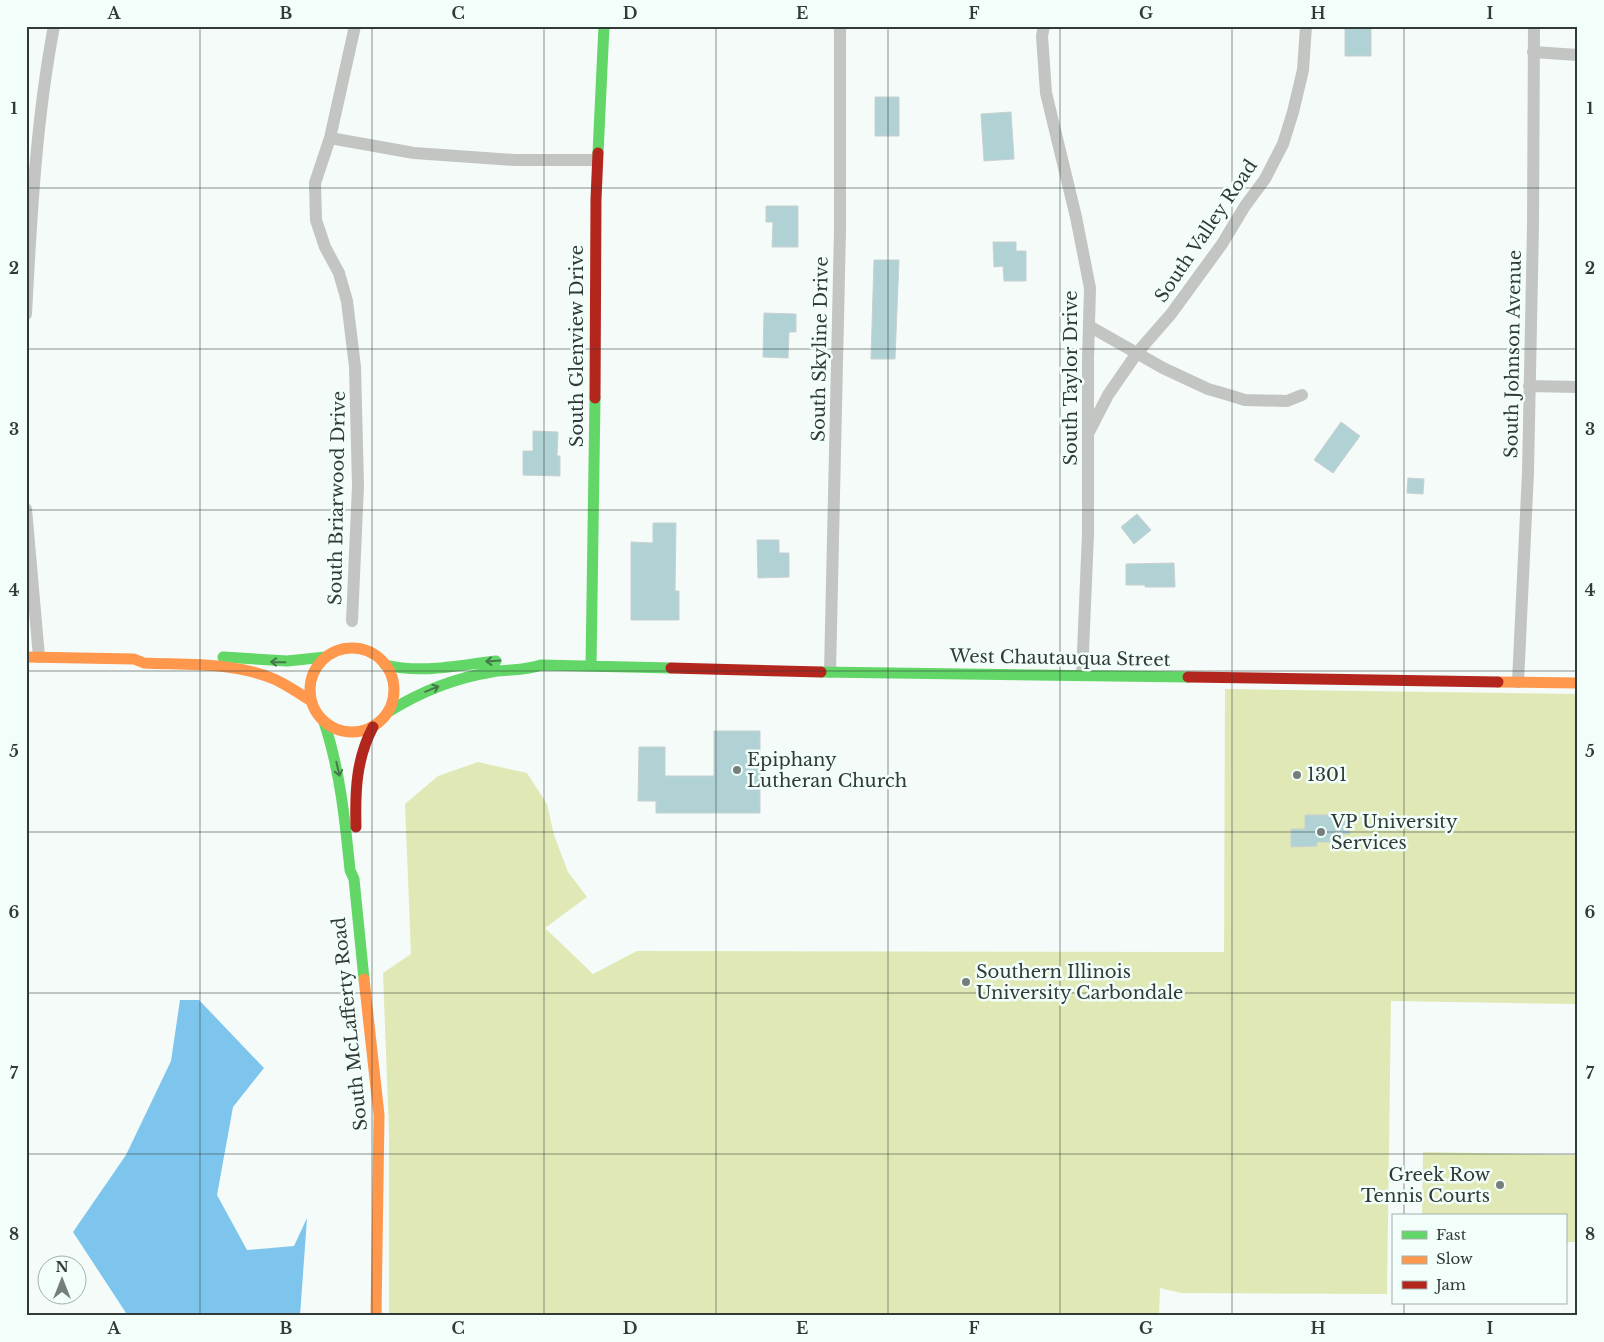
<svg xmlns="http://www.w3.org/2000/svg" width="1604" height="1342" viewBox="0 0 1604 1342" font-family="'Libre Baskerville',serif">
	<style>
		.green { fill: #e0e9b5 }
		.water { fill: #7ec5ee }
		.building { fill: #b1d2d5; stroke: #c9d0d0 }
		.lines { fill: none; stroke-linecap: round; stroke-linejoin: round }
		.street { stroke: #c2c5c2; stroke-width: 12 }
		.fast { stroke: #63d668; stroke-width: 11 }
		.slow { stroke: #ff974d; stroke-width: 11 }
		.jam { stroke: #b3261e; stroke-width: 11 }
		.oneway { stroke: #45784b }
		.grid { fill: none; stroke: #313a37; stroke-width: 1; stroke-opacity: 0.55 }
		.poi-dot { fill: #757e7b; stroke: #f1fefa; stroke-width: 2 }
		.labels { text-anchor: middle; stroke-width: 5; stroke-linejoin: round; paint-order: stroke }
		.street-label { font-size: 18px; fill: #313a37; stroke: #f1fefa }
		.poi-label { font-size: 18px; fill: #313a37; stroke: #f1fefa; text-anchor: start }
		.neatline { fill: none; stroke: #313a37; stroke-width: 2 }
		.grid-label { font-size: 16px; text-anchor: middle; font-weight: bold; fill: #313a37 }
	</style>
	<rect width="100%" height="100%" fill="#f4fbf9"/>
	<path class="green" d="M 1225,689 L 1578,694 L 1578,1004 L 1391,1001 L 1387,1294 L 1181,1293 L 1160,1288 L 1159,1316 L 389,1316 L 389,1133 L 383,973 L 411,954 L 405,804 L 438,776 L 478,762 L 527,773 L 547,804 L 554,835 L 568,872 L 587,897 L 545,928 L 593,974 L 637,951 L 1224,952 Z
		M 1423,1152 L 1578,1155 L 1578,1242 L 1565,1242 L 1565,1216 L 1422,1216 Z"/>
	<path class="water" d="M 180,1000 L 199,1000 L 264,1068 L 233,1107 L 217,1195 L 247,1250 L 294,1246 L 307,1218 L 300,1316 L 128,1316 L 73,1232 L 126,1155 L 171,1061 Z"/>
	<path class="building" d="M 1345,26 L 1371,26 L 1371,56 L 1345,56 Z
		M 875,97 L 899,97 L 899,136 L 875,136 Z
		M 1011,112 L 1014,159 L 984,161 L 981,114 Z
		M 766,206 L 798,206 L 798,247 L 772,247 L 773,222 L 766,222 Z
		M 993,242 L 1016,242 L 1016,251 L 1026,251 L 1026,281 L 1004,281 L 1003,266 L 994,267 Z
		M 874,260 L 899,260 L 895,359 L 871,359 Z
		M 764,313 L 796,314 L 796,332 L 789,332 L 788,358 L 763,357 Z
		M 1341,422 L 1360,436 L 1333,473 L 1314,460 Z
		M 533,431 L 558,432 L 557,456 L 560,456 L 560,476 L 523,475 L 523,451 L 533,451 Z
		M 1408,478 L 1424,479 L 1423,494 L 1407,493 Z
		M 1137,514 L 1151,530 L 1134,544 L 1121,527 Z
		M 653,523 L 676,523 L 675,591 L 679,591 L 679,620 L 631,620 L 631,542 L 653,543 Z
		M 757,540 L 779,540 L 779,553 L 789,553 L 789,577 L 758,578 Z
		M 1174,563 L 1175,587 L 1145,587 L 1145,585 L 1126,585 L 1126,564 Z
		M 714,731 L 760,731 L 760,813 L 656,813 L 656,801 L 638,801 L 639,747 L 665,747 L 665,776 L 714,776 Z
		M 1305,815 L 1350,815 L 1350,834 L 1342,834 L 1342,842 L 1317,842 L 1317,846 L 1291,847 L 1291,829 L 1305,829 Z"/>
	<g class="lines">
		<path class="street" d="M 1044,26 L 1042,36 L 1046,93 L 1076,217 L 1090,288 L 1088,359 L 1088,534 L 1082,675
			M 1533,52 L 1578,55
			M 330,138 L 414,153 L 515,160 L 597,160
			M 26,314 C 31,219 36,120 54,26
			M 1089,326 L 1163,368 L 1208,389 L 1222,393 L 1245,400 L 1287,401 L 1302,395
			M 1529,386 L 1578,387
			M 1089,432 L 1108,395 L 1137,353 L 1171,314 L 1222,244 L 1245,206 L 1265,179 L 1283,144 L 1293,112 L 1303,70 L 1306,26
			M 26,509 L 39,657
			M 352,621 L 358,486 L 355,367 L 347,301 L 339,273 L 325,247 L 316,220 L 315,183 L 330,138 L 355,26
			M 830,672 L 840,230 L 840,26
			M 1518,682 L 1528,472 L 1533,226 L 1534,26"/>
		<path class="fast" d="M 598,153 L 604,26
			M 223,657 L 287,661 L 326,657
			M 385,665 C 422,674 459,665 496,661
			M 591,666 L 595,398
			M 821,672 L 1188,677
			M 388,712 C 420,692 454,678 492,672 C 508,669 525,671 541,665 L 671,668
			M 324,722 C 340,770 345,820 350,870 L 354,879 L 364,979"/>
		<path class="slow" d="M310 690a42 42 0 1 1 84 0a42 42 0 1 1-84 0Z
			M 26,657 L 134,659 L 144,663 C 187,665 234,662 274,679 C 287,685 299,693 311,701
			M 1498,682 L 1578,683
			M 364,979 L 379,1115 L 376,1316"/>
		<path class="jam" d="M 595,398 L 596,199 L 598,153
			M 671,668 L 821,672
			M 1188,677 L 1498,682
			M 356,827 C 355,792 356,759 373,727"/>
	</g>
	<defs><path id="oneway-shaft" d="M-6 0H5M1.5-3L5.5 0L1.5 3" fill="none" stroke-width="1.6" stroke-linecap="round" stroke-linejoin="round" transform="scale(1.25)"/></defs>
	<g class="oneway">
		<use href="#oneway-shaft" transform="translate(493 661) rotate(176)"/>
		<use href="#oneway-shaft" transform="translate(278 662) rotate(-179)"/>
		<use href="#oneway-shaft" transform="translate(432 689) rotate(-22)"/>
		<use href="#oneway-shaft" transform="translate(338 769) rotate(77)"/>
	</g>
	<path class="grid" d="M 200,26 L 200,1316M 372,26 L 372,1316M 544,26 L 544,1316M 716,26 L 716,1316M 888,26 L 888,1316M 1060,26 L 1060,1316M 1232,26 L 1232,1316M 1404,26 L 1404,1216M 26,188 L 1578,188M 26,349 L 1578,349M 26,510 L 1578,510M 26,671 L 1578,671M 26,832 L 1578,832M 26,993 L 1578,993M 26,1154 L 1578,1154M 1404,1303 L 1404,1316"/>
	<g class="poi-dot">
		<circle cx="737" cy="770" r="5"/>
		<circle cx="1297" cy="775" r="5"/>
		<circle cx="1321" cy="832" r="5"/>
		<circle cx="966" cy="982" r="5"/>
		<circle cx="1500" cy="1185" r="5"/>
	</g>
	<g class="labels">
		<g class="street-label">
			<text transform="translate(1206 231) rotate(-56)" y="6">South Valley Road</text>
			<text transform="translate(577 346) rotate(-90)" y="6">South Glenview Drive</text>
			<text transform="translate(820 349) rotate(-89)" y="6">South Skyline Drive</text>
			<text transform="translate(1513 354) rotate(-89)" y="6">South Johnson Avenue</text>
			<text transform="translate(1071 378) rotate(-90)" y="6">South Taylor Drive</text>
			<text transform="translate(337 498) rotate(-89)" y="6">South Briarwood Drive</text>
			<text transform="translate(1060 658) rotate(1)" y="6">West Chautauqua Street</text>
			<text transform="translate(350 1024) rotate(-96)" y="6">South McLafferty Road</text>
		</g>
		<g class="poi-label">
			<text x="747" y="766">Epiphany<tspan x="747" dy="21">Lutheran Church</tspan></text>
			<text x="1307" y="781">1301</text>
			<text x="1331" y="828">VP University<tspan x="1331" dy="21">Services</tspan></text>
			<text x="976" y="978">Southern Illinois<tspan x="976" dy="21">University Carbondale</tspan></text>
			<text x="1490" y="1181" text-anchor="end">Greek Row<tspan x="1490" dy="21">Tennis Courts</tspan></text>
		</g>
	</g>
	<rect width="1604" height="1342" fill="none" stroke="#f1fefa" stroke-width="55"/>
	<rect x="1392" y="1214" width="175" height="90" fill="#f1fefa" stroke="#a4b0ac"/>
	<rect x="1402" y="1231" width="25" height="8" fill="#63d668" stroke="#a4b0ac"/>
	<text x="1436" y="1240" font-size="15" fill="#313a37">Fast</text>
	<rect x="1402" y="1256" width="25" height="8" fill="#ff974d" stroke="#a4b0ac"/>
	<text x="1436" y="1264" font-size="15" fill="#313a37">Slow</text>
	<rect x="1402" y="1281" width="25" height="8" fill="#b3261e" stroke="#a4b0ac"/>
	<text x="1436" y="1290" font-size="15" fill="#313a37">Jam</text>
	<g transform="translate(62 1280)"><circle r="24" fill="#f1fefa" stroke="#a4b0ac"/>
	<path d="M0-4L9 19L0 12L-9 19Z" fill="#757e7b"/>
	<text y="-8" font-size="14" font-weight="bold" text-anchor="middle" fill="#313a37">N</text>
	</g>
	<rect x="28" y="28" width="1548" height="1286" class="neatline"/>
	<g class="grid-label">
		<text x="114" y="19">A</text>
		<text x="286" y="19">B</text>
		<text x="458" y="19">C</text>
		<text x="630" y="19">D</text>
		<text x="802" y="19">E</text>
		<text x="974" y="19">F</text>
		<text x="1146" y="19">G</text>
		<text x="1318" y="19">H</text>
		<text x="1490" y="19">I</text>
		<text x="14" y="114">1</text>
		<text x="1590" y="114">1</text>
		<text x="14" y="274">2</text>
		<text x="1590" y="274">2</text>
		<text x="14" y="435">3</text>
		<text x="1590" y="435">3</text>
		<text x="14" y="596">4</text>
		<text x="1590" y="596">4</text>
		<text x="14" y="757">5</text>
		<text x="1590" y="757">5</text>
		<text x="14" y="918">6</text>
		<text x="1590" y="918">6</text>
		<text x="14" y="1079">7</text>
		<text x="1590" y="1079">7</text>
		<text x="14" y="1240">8</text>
		<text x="1590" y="1240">8</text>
		<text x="114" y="1334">A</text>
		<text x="286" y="1334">B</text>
		<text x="458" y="1334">C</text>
		<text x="630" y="1334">D</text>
		<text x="802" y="1334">E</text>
		<text x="974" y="1334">F</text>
		<text x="1146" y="1334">G</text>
		<text x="1318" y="1334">H</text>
		<text x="1490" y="1334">I</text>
	</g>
</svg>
